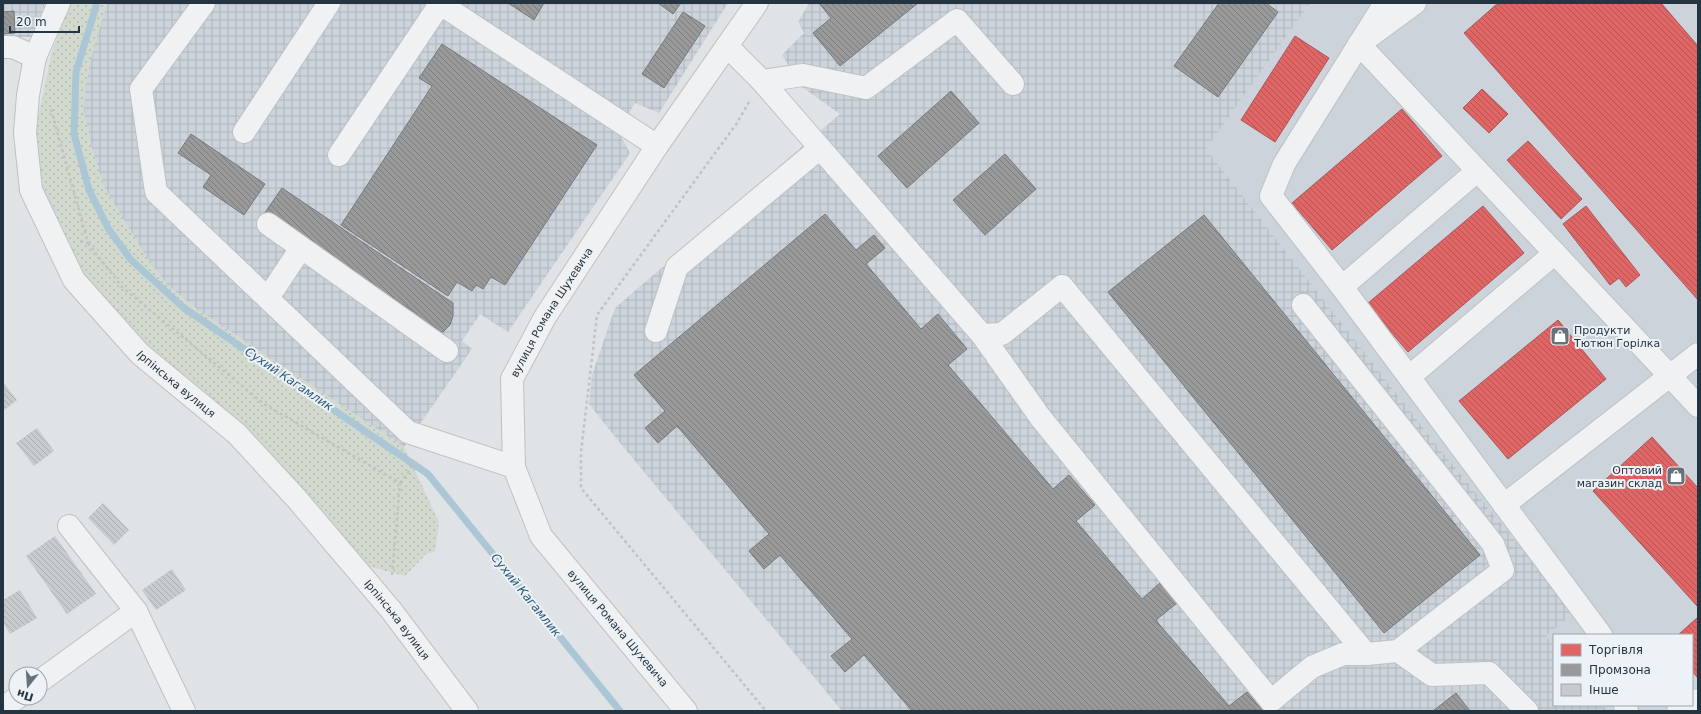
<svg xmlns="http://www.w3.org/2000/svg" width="1701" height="714" viewBox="0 0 1701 714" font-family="'DejaVu Sans',sans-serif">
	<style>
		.built { fill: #cdd3da }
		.industrial { fill: url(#industrial-grid) }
		.grass { fill: url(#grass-dots) }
		.shops { fill: url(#shops-back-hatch); stroke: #a8575b }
		.industry { fill: url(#industry-back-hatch); stroke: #767b7f }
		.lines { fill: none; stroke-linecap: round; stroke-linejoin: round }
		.stream { stroke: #abc6d4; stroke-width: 7 }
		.building { fill: url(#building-back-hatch) }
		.minor-casing { stroke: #bec1c4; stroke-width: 24 }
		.path { stroke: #bfc3c6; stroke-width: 2.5; stroke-dasharray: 3 3; stroke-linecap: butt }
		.minor { stroke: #eff1f3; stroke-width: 22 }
		.labels { text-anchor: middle; stroke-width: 4; stroke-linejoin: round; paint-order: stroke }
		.street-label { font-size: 11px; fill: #253441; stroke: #edf2f6 }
		.poi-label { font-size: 11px; fill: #253441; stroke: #edf2f6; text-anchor: start }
		.water-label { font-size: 12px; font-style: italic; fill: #2b5c79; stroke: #edf2f6 }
	</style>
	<defs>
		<pattern id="industrial-grid" width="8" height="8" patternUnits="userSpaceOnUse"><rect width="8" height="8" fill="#cdd3da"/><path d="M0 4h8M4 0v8" fill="none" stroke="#b0b6bc"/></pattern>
		<pattern id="grass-dots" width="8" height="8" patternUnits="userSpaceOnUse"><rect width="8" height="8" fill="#d2dacf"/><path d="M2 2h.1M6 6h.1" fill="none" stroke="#b4bcb3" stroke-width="1.8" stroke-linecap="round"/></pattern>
		<pattern id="shops-back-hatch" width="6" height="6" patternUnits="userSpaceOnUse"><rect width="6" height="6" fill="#e06666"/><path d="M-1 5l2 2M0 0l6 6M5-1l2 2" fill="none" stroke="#b55556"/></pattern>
		<pattern id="industry-back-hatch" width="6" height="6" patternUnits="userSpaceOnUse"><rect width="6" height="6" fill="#999"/><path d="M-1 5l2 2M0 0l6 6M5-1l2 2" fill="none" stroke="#7d7e7e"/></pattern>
		<pattern id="building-back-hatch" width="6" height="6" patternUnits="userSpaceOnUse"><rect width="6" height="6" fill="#c8cbce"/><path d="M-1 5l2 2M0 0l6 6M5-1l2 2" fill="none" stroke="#acafb2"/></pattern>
	</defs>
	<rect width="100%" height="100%" fill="#e0e3e6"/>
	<path class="built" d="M 1310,3 L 1698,3 L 1698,711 L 1607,711 L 1602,705 L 1692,705 L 1692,635 L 1554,635 L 1554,646 L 1546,636 L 1573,612 L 1439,448 L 1206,149 Z"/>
	<path class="industrial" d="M 3,3 L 45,3 L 33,37 L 3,37 Z
		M 107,3 L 728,3 L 659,113 L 635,103 L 618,131 L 630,153 L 508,332 L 480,314 L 462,341 L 472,349 L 404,447 L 198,310 L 167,285 L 144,253 L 104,187 L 92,149 L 84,112 L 85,87 L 93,50 Z
		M 809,3 L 1310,3 L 1206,149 L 1439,448 L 1574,612 L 1546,636 L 1554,646 L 1554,705 L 1602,705 L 1607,711 L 842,711 L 616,438 L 589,404 L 592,375 L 615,308 L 840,114 L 802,87 L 782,55 L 804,33 L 798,22 Z"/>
	<path class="grass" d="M 70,3 L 107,3 L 93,50 L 85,87 L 84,112 L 92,149 L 104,187 L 144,253 L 167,285 L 198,310 L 404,447 L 439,522 L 435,552 L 427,553 L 405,576 L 360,564 L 168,367 L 85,277 L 56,224 L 40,185 L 35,131 L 52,52 Z"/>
	<path class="shops" d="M 1498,3 L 1661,3 L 1698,46 L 1698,300 L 1464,33 Z
		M 1295,36 L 1329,58 L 1275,142 L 1241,120 Z
		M 1482,89 L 1508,114 L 1489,133 L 1463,108 Z
		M 1402,109 L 1442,156 L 1332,250 L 1292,203 Z
		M 1528,141 L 1582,199 L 1561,219 L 1507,160 Z
		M 1483,206 L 1524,253 L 1408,352 L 1367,304 Z
		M 1586,206 L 1640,275 L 1626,287 L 1619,278 L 1610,285 L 1563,224 Z
		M 1558,320 L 1606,379 L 1508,459 L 1459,401 Z
		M 1652,437 L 1698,488 L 1698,607 L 1593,491 Z
		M 1698,617 L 1698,675 L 1697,677 L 1692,671 L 1692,635 L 1678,635 Z"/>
	<path class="industry" d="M 508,3 L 544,3 L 534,20 Z
		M 658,3 L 681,3 L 673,14 Z
		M 819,3 L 918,3 L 840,66 L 813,33 L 831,18 Z
		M 1219,3 L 1266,3 L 1278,12 L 1218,97 L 1174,66 Z
		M 14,11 L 15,33 L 3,34 L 3,12 Z
		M 683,12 L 705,26 L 664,88 L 642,74 Z
		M 442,44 L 597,145 L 505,285 L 491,277 L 483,289 L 476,285 L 472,291 L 457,282 L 448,296 L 341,225 L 432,86 L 419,78 Z
		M 951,91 L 979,123 L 907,188 L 878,156 Z
		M 191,134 L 265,184 L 244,215 L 203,187 L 211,175 L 178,153 Z
		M 1005,154 L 1036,189 L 985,235 L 953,200 Z
		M 282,188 L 453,303 L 453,316 L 450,325 L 443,332 L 432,331 L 420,325 L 417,314 L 264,214 Z
		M 825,214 L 856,250 L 874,235 L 885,248 L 866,264 L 921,329 L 938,314 L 967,349 L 948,365 L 1053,489 L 1069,475 L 1095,505 L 1076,521 L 1142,599 L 1160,583 L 1177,603 L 1156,620 L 1159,624 L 1229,706 L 1247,692 L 1262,710 L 912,711 L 864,655 L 845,672 L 831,656 L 852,639 L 780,555 L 764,569 L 749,551 L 769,534 L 677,426 L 658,443 L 645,428 L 665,411 L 634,375 Z
		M 1204,215 L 1480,555 L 1384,633 L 1108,292 Z
		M 1456,693 L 1470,711 L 1433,711 Z"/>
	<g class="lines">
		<path class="stream" d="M 97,3 L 76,72 L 74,134 L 89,190 L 108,228 L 131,260 L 184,308 L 428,474 L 620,711"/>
	</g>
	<path class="building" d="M 3,382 L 17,400 L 3,411 Z
		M 37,428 L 54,451 L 34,466 L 16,443 Z
		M 103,503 L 129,530 L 114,545 L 88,518 Z
		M 55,536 L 96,594 L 67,614 L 26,556 Z
		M 172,569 L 186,590 L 156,610 L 142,590 Z
		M 20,590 L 37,618 L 10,634 L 3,622 L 3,600 Z"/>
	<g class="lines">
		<defs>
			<g id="minor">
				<path id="s1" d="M 59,3 L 35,57 L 28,95 L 25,133 L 31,190 L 74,280 L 140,354 L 237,434 L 296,498 L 391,610 L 467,711"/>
				<path d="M 204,3 L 141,89 L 156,192 L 408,432 L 514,467"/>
				<path d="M 439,3 L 657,146"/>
				<path d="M 1415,3 L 1359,44 L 1698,406"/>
				<path d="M 727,46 L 762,81 L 982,335 L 1002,334 L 1062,286 L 1366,654 L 1398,651 L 1503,570 L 1493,544 L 1303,305"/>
				<path d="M 3,47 L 13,47 L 35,57"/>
				<path d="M 762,81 L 803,75 L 866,88 L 957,20 L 1013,84"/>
				<path d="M 244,132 L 329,3"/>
				<path d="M 339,155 L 440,4"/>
				<path d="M 1477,171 L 1342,287 L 1601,635"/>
				<path d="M 268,224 L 447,351"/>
				<path d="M 1342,287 L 1271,196 L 1284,164 L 1385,3"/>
				<path d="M 268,298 L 301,248"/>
				<path d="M 656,331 L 677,267 L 820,148"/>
				<path d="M 982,335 L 1040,417 L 1271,701 L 1312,667 L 1343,654 L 1366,654"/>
				<path d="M 1409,377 L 1555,253"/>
				<path d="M 1504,505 L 1698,354"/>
				<path d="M 136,611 L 184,711"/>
				<path d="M 1398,651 L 1432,675 L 1489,673 L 1527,711"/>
				<path d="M 40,681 L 136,611 L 69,526"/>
				<path d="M 1625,705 L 1627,711"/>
				<path d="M 3,708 L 17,698"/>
				<path id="s2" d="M 686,711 L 541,536 L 514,467 L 512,379 L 545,317 L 657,146 L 757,3"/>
				<path d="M 1678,711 L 1688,710 L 1698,700"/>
			</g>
		</defs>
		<use href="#minor" class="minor-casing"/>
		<path class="path" d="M 749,102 L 737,123 L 597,315 L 581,452 L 581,488 L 766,711
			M 51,109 L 88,243 L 80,241
			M 88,243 L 122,287 L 264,404 L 400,483 L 392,575
			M 400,483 L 418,459"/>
		<use href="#minor" class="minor"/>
	</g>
	<defs>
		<symbol id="shop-square" viewBox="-11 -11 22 22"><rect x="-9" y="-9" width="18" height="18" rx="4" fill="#66717b" stroke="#edf2f6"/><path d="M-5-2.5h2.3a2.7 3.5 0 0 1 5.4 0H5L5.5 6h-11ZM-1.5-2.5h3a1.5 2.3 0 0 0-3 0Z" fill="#fff"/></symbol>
	</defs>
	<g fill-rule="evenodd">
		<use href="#shop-square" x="1549" y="325" width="22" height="22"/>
		<use href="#shop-square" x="1665" y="465" width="22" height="22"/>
	</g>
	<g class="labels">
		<g class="street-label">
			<text dy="4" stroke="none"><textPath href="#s2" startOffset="467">вулиця Романа Шухевича</textPath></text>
			<text dy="4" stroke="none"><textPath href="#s1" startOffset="439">Ірпінська вулиця</textPath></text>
			<text dy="4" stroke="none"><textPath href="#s1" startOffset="763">Ірпінська вулиця</textPath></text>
			<text transform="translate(618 628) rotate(50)" y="4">вулиця Романа Шухевича</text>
		</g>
		<g class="poi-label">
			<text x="1574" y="334">Продукти<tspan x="1574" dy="13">Тютюн Горілка</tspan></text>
			<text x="1662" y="474" text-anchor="end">Оптовий<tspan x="1662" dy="13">магазин склад</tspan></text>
		</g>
		<g class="water-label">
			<text transform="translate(289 379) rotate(34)" y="4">Сухий Кагамлик</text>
			<text transform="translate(526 595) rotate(51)" y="4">Сухий Кагамлик</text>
		</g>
	</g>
	<rect width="1701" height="714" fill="none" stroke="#253441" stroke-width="8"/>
	<rect x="1553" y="634" width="140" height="72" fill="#edf2f6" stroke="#9da6ae"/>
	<rect x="1561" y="644" width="20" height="12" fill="#e06666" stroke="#9da6ae"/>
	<text x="1589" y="654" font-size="12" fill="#253441">Торгівля</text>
	<rect x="1561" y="664" width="20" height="12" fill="#999999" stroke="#9da6ae"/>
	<text x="1589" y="674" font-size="12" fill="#253441">Промзона</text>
	<rect x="1561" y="684" width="20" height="12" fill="#c8cbce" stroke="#9da6ae"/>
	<text x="1589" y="694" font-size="12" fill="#253441">Інше</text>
	<g transform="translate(28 686) rotate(197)"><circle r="19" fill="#edf2f6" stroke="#9da6ae"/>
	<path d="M0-3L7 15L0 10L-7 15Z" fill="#66717b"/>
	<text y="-6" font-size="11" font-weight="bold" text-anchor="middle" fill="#253441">Пн</text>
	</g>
	<path d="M10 26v6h69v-6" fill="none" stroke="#253441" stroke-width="2"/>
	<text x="16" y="26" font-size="12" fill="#253441" stroke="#edf2f6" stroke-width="3" paint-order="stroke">20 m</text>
</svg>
